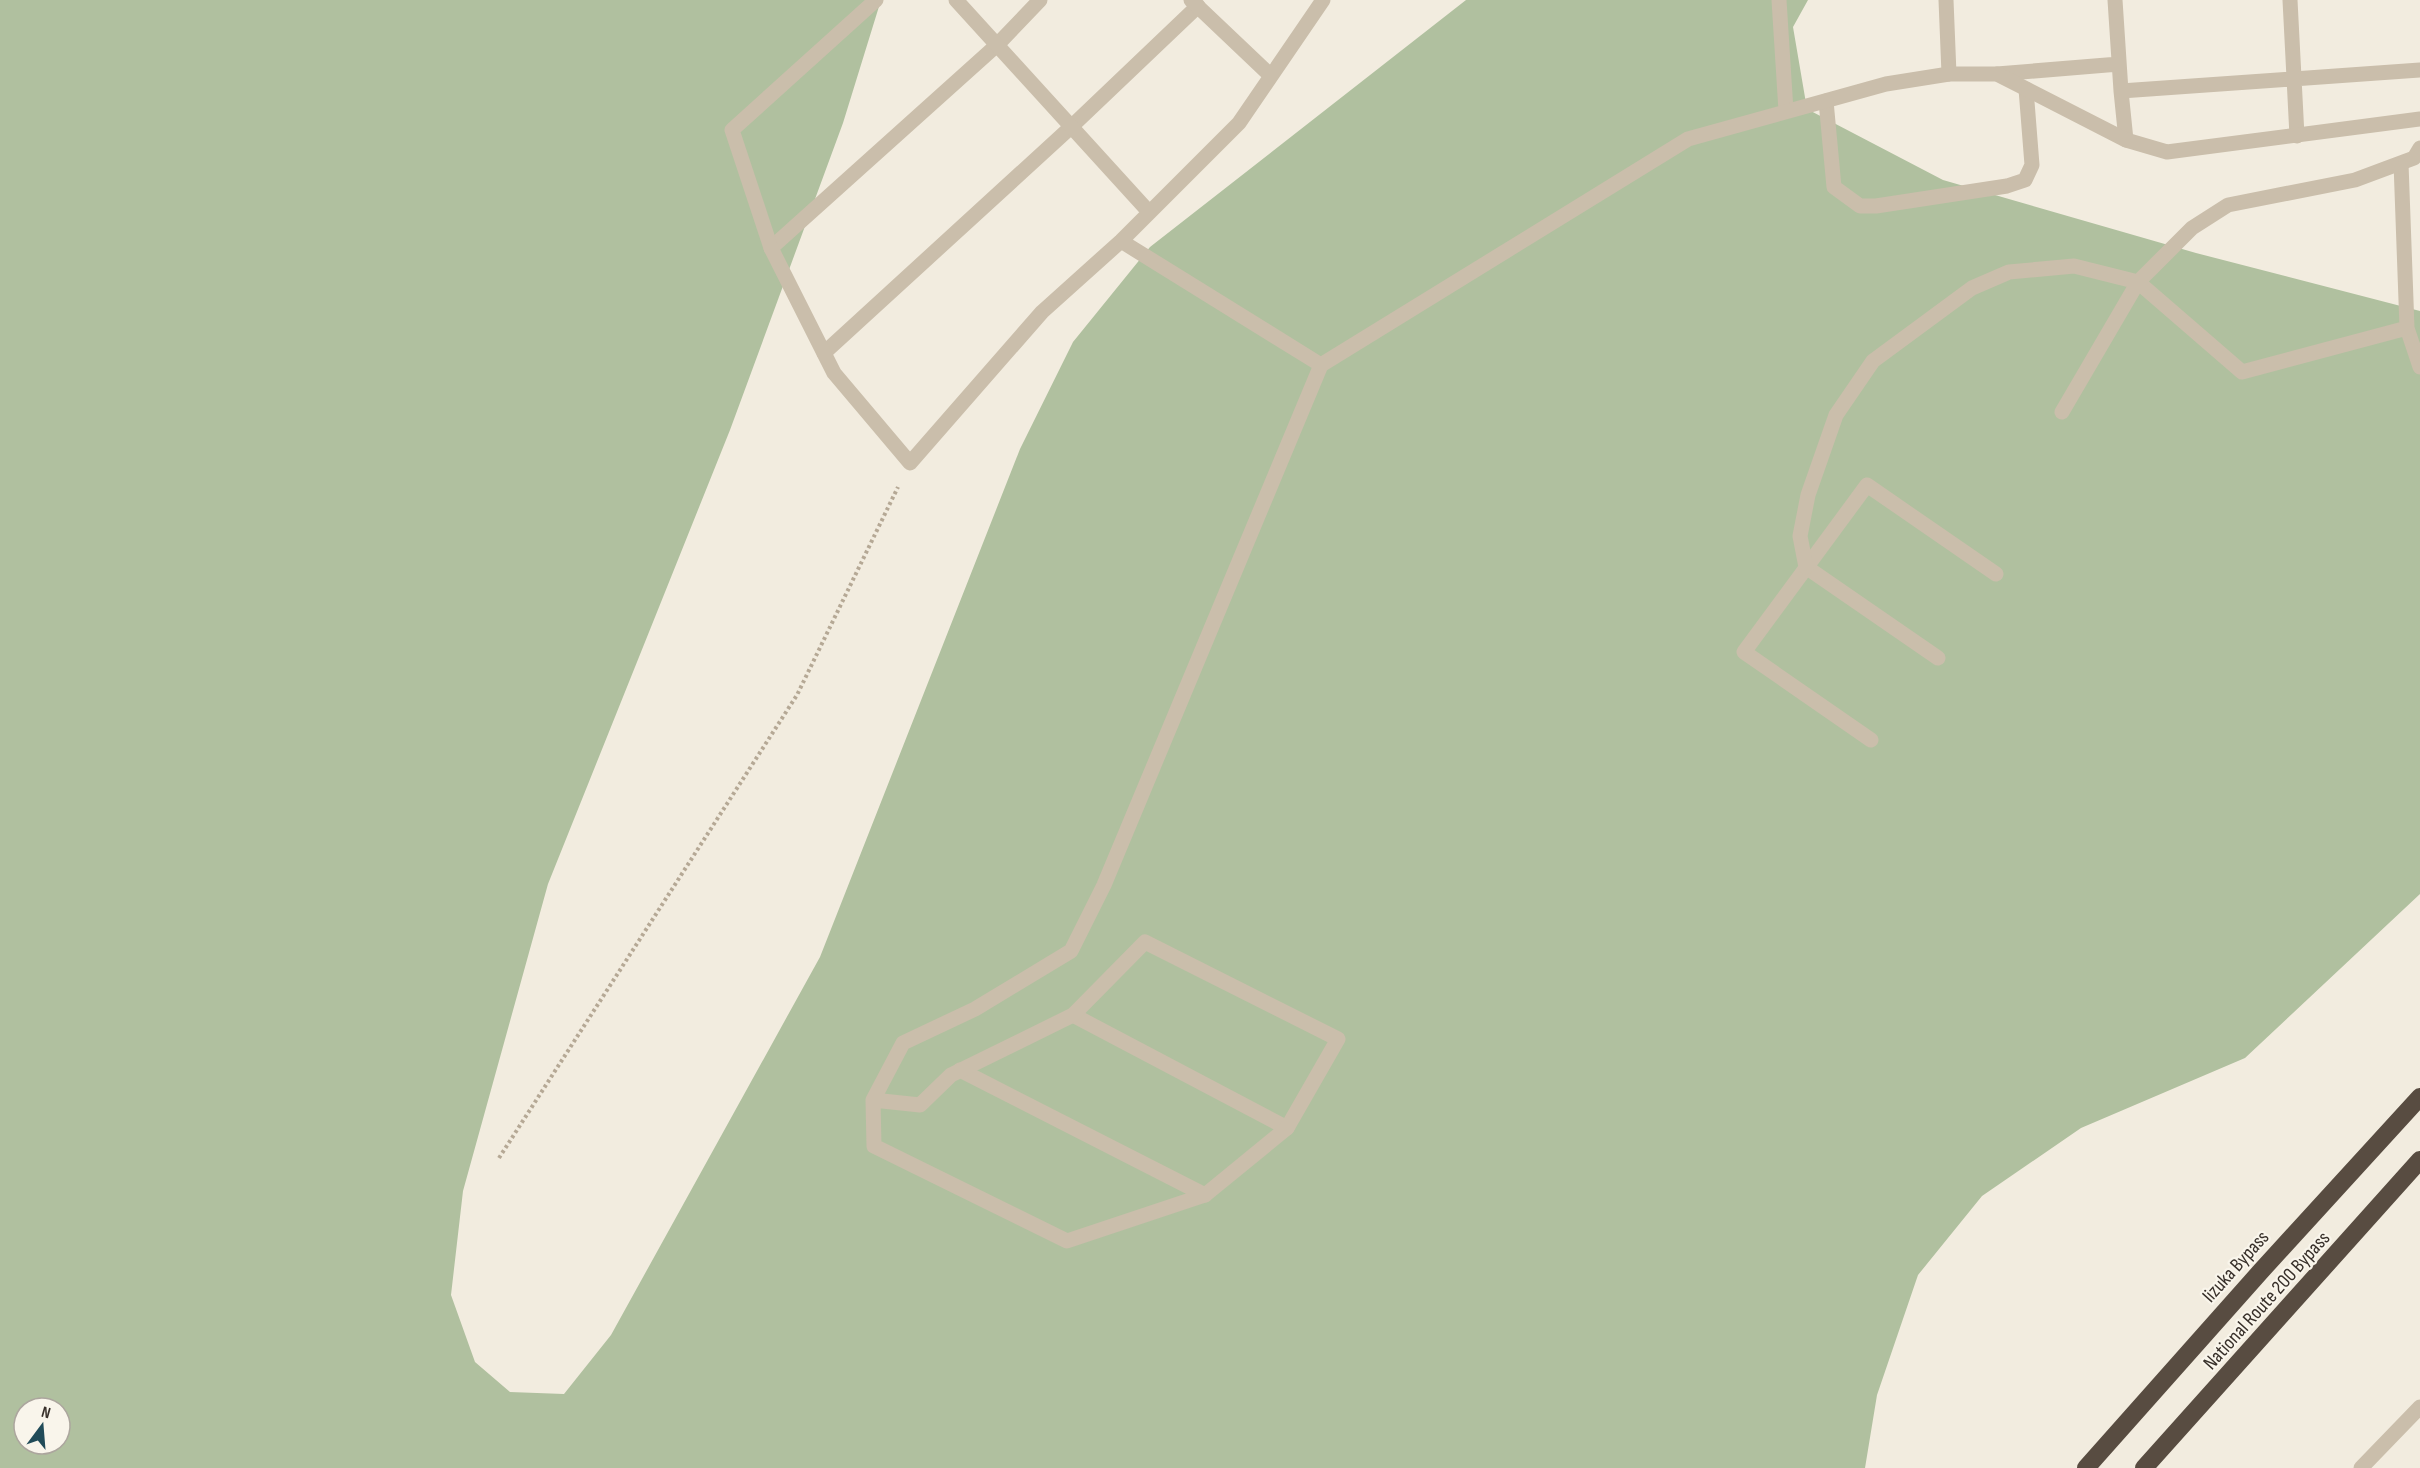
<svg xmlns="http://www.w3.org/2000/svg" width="2420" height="1468" viewBox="0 0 2420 1468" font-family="'Sofia Sans Condensed',sans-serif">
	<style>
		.green { fill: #b0c09f; fill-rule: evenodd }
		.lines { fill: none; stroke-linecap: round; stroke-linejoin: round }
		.path { stroke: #b5a895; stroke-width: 4; stroke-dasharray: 3 3; stroke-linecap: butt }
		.lane { stroke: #cabeab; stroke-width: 15 }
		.street { stroke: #cabeab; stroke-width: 15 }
		.highway { stroke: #584c41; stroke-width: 18 }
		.labels { text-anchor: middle; stroke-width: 4.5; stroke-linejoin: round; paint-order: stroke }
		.street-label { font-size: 20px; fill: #38302a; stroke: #f9f5eb }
	</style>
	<rect width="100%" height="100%" fill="#f2ecdf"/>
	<path class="green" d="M 0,0 L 881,0 L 843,123 L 730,430 L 548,884 L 463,1191 L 451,1295 L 475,1362 L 510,1392 L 564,1394 L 611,1335 L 820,957 L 1020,449 L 1073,342 L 1150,247 L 1466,0 L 1808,0 L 1793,27 L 1807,109 L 1943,180 L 2196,253 L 2420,311 L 2420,894 L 2245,1058 L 2081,1128 L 1982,1196 L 1918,1275 L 1877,1395 L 1865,1468 L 0,1468 ZM 24,1408 L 60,1408 L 60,1444 L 24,1444 Z"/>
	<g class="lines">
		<path class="path" d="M 499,1158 L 797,695 L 898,487"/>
		<path class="lane" d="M 1779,0 L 1786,111
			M 1946,0 L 1949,74
			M 2115,0 L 2121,91 L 2420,70
			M 2290,0 L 2297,136
			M 1997,74 L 2119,64
			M 2121,91 L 2126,140
			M 1826,101 L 1834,187 L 1860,206 L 1876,206 L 2007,186 L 2025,180 L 2032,165 L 2026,89
			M 771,248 L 997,45 L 1040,0
			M 824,353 L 1071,127 L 1198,6
			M 1806,567 L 1938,658
			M 1871,740 L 1744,652 L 1867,485 L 1996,574
			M 1073,1015 L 1287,1128
			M 960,1070 L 1205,1195"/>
		<path class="street" d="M 876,0 L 732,130 L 771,248 L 834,373 L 910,463 L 1042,312 L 1121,241 L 1239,123 L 1323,0
			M 956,0 L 1149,212
			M 1191,0 L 1271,76
			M 1121,241 L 1321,365
			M 2407,328 L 2420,367
			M 2062,412 L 2138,282 L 2242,372 L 2407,328 L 2401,163
			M 1806,567 L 1800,536 L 1808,495 L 1836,415 L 1873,361 L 1972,288 L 2009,272 L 2074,266 L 2138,282 L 2192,228 L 2228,205 L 2355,180 L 2414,158 L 2420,148
			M 873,1100 L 920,1105 L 951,1075 L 1073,1015 L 1145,942 L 1338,1039 L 1287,1128 L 1205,1195 L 1067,1241 L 874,1146 L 873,1100 L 903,1043 L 975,1009 L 1071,951 L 1104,885 L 1321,365 L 1688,139 L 1886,84 L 1949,74 L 1997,74 L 2126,140 L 2167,152 L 2420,119
			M 2361,1468 L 2420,1407"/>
		<path class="highway" d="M 2086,1468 L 2261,1271 L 2420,1097
			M 2144,1468 L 2420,1160"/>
	</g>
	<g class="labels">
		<g class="street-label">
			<text transform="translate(2235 1266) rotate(-48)" y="7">Iizuka Bypass</text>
			<text transform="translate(2266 1300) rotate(-48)" y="7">National Route 200 Bypass</text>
		</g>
	</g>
	<g transform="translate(42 1426) rotate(16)"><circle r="28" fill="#f9f5eb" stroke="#aca69e" stroke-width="1.5"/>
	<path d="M0-4.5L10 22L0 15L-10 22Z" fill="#214b58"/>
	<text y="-9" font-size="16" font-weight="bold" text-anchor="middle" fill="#38302a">N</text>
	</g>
</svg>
